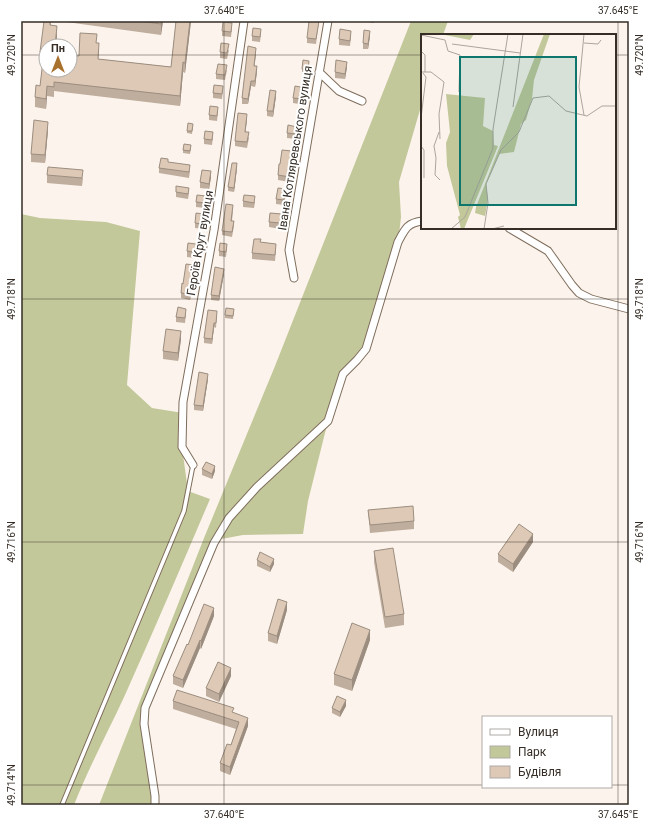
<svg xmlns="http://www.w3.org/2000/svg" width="650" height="826" viewBox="0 0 650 826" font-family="Roboto,sans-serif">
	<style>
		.green { fill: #c3c89b }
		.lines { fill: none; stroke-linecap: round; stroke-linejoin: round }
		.service-casing { stroke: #7f6d5c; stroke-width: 5.5 }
		.minor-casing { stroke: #7f6d5c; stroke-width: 9 }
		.service { stroke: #fff; stroke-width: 3.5 }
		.minor { stroke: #fff; stroke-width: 7 }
		.wall { fill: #bfad9d }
		.shaded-wall { fill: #9b8d7f }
		.building { fill: #dec9b6; stroke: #9b8d7f }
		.ticks { fill: none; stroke: #352d26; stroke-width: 1; stroke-opacity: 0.45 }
		.labels { text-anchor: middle; stroke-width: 4; stroke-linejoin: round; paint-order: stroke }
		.street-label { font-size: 12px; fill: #352d26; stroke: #fff }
		.inset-road { fill: none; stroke: #aca49d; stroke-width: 1 }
		.view { fill: #0f766e; fill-opacity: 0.15; stroke: #0f766e; stroke-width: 2 }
		.inset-edge { fill: none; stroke: #352d26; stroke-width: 2 }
		.neatline { fill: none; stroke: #352d26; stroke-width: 1.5 }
		.ticks-label { font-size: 10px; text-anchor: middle; fill: #352d26 }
	</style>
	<rect width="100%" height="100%" fill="#fcf4ec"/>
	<path class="green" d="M 411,21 L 448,21 L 443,35 L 422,35 L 422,103 L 399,182 L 401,217 L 399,235 L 366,349 L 342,373 L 328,421 L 308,501 L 303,534 L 243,535 L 216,540 L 145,708 L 155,805 L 99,805 L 204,538 L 275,366 Z
		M 21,214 L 40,218 L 106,222 L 140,231 L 127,385 L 152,408 L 183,413 L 182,447 L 188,491 L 210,499 C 182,565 154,630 125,695 C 108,732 89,767 74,805 L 21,805 Z"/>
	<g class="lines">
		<defs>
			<path id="service" d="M 62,805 L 184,511 L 193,465"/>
			<path id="minor" d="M 319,72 L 339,91 L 362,101
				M 509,228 L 548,251 L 572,285 L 579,293 L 591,299 L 629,309
				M 294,278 L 289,250 L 328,21
				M 193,465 L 182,447 L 183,402 L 214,230 L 244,21
				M 155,805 L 155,796 L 144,724 L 145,708 L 214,543 L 229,518 L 257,487 L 328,421 L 343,374 L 357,360 L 366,349 L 398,242 C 405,229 407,223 422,221"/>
		</defs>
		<use href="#service" class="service-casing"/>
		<use href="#minor" class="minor-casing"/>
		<use href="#service" class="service"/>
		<use href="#minor" class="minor"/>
	</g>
	<path class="wall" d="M 51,21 L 51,25 L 57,36 L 56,46 L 46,46 L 46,70 L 79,56 L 97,43 L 99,53 L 98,59 L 171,67 L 176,21 L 191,21 L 185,73 L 183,72 L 180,106 L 54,91 L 54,97 L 47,96 L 46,109 L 35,107 L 35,97 L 40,86 L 43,62 L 40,62 L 40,52 Z
		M 59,21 L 163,21 L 161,35 Z
		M 319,21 L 316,44 L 307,43 L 307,38 Z
		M 363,21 L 374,21 L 374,23 Z
		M 232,29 L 231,37 L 222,36 L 222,31 Z
		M 261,34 L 260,42 L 252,41 L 252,36 Z
		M 351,36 L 350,46 L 339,45 L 339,39 Z
		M 370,36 L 368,49 L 363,49 L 363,43 Z
		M 229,50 L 227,59 L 220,58 L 220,52 Z
		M 256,53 L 254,66 L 257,71 L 255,87 L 251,86 L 248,104 L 242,104 L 242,98 Z
		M 309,63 L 308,72 L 302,72 L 302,69 Z
		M 347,67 L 345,79 L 335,78 L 335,72 Z
		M 227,70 L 225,80 L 216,79 L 216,74 Z
		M 223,91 L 222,99 L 213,98 L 213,93 Z
		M 306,93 L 305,105 L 293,103 L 293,98 Z
		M 276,96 L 273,117 L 267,116 L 267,111 Z
		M 218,112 L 217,121 L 209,120 L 209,115 Z
		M 247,119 L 245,132 L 249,138 L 247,148 L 235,146 L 235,141 Z
		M 193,127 L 192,134 L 187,133 L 187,131 Z
		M 48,130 L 45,163 L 31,162 L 31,154 Z
		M 297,132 L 296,139 L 287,138 L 287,133 Z
		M 213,138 L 212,145 L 204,144 L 204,139 Z
		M 191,148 L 190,154 L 183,153 L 183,150 Z
		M 292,157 L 290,182 L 278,180 L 278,175 L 280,164 Z
		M 168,162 L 190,171 L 189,178 L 159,173 L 159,168 Z
		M 237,168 L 234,192 L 228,191 L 228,187 Z
		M 47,175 L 83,178 L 82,186 L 47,183 Z
		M 211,177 L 209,189 L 200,188 L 200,182 Z
		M 176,192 L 189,193 L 188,199 L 176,197 Z
		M 286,195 L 284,205 L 276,204 L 276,199 Z
		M 206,201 L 205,208 L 196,207 L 196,202 Z
		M 243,201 L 255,202 L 254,208 L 243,207 Z
		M 233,210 L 232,221 L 234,226 L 232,237 L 222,235 L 222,231 Z
		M 204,220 L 203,229 L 195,228 L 195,223 Z
		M 282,220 L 280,229 L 269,227 L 269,222 Z
		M 196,249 L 195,258 L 187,257 L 187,251 Z
		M 227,249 L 226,257 L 219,256 L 219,251 Z
		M 276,250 L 275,261 L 252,259 L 252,253 Z
		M 194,270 L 190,300 L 181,298 L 181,293 L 183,284 Z
		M 224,274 L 219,301 L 211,300 L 211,295 Z
		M 234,312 L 233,319 L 225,318 L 225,315 Z
		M 186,314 L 185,323 L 176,322 L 176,317 Z
		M 217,315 L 216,328 L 214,327 L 212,344 L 204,343 L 204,338 Z
		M 181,339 L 178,361 L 163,359 L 163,351 Z
		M 208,379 L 203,411 L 194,410 L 194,405 Z
		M 202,469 L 215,471 L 212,479 L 202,475 Z
		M 368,510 L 414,521 L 414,529 L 370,533 Z
		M 533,542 L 513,572 L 498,562 L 498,554 Z
		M 374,551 L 404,614 L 404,625 L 385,628 L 374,562 Z
		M 257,560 L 274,564 L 270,572 L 257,566 Z
		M 287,610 L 277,644 L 268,641 L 268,633 Z
		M 214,616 L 201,649 L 200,648 L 183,688 L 173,684 L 173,676 L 188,645 Z
		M 370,640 L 352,691 L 334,685 L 334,674 Z
		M 231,676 L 219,702 L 206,696 L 206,688 Z
		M 173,701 L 234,713 L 248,726 L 230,775 L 220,771 L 220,763 L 231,745 L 236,729 L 173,709 Z
		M 346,706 L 340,717 L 332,713 L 332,708 Z"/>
	<path class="shaded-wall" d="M 161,21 L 163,21 L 161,35 Z
		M 190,21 L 191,21 L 185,73 L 185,63 Z
		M 57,26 L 57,36 L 56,46 L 55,46 Z
		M 370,31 L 370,36 L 368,49 L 368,44 Z
		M 256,48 L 256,53 L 254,71 L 254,66 Z
		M 183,62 L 183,72 L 180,106 L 180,96 Z
		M 347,62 L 347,67 L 345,79 L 345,74 Z
		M 257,66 L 257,71 L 255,87 L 255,81 Z
		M 251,81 L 251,86 L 248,104 L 248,99 Z
		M 47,86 L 47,96 L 46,109 L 46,99 Z
		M 306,88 L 306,93 L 305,105 L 305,99 Z
		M 276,91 L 276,96 L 273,117 L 273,111 Z
		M 247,114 L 247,119 L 245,137 L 245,132 Z
		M 48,122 L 48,130 L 45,163 L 45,155 Z
		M 237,163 L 237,168 L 234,192 L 234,188 Z
		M 211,171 L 211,177 L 209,189 L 209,184 Z
		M 194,265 L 194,270 L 190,300 L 190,294 Z
		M 224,269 L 224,274 L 219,301 L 219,296 Z
		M 214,323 L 214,327 L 212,344 L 212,339 Z
		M 181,331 L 181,339 L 178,361 L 178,353 Z
		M 208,374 L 208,379 L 203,411 L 203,406 Z
		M 215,466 L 215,471 L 212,479 L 212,474 Z
		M 533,534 L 533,542 L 513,572 L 513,564 Z
		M 274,559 L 274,564 L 270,572 L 270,567 Z
		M 287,602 L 287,610 L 277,644 L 277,636 Z
		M 214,608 L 214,616 L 201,649 L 201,641 Z
		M 370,630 L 370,640 L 352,691 L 352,680 Z
		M 200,640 L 200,648 L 183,688 L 183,680 Z
		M 231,668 L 231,676 L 219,702 L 219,694 Z
		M 346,700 L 346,706 L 340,717 L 340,712 Z
		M 248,718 L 248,726 L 230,775 L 230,767 Z"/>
	<path class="building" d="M 44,21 L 50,21 L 50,25 L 57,26 L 55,46 L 46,46 L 46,70 L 70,70 L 70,55 L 79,56 L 80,33 L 97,34 L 96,43 L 99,43 L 98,59 L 171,67 L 176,21 L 190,21 L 185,63 L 183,62 L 180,96 L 54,82 L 54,87 L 47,86 L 46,99 L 35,97 L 36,85 L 40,86 L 44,52 L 40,52 Z
		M 139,21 L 161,21 L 161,24 Z
		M 309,21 L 319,21 L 316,39 L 307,38 Z
		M 223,22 L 232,23 L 231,32 L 222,31 Z
		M 253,28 L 261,29 L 260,37 L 252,36 Z
		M 340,29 L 351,31 L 350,41 L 339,39 Z
		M 364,30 L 370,31 L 368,44 L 363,43 Z
		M 221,43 L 229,44 L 227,53 L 220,52 Z
		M 248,46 L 256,48 L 254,66 L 257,66 L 255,81 L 251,81 L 248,99 L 242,98 Z
		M 303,60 L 309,61 L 308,70 L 302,69 Z
		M 336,60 L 347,62 L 345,74 L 335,72 Z
		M 218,64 L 227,65 L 225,75 L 216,74 Z
		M 214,85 L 223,86 L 222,94 L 213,93 Z
		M 295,86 L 306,88 L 305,99 L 293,98 Z
		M 270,90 L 276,91 L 273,111 L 267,111 Z
		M 210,106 L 218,107 L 217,116 L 209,115 Z
		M 238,113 L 247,114 L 245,132 L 249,132 L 247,142 L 235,141 Z
		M 34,120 L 48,122 L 45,155 L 31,154 Z
		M 188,123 L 193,124 L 192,131 L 187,131 Z
		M 288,125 L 297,127 L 296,134 L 287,133 Z
		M 205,131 L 213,132 L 212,140 L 204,139 Z
		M 184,144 L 191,145 L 190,151 L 183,150 Z
		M 282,150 L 292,151 L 290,177 L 278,175 L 279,164 L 280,164 Z
		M 161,158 L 168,159 L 168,162 L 190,165 L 189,172 L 159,168 Z
		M 232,163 L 237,163 L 234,188 L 228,187 Z
		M 48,167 L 83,170 L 82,178 L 47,175 Z
		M 202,170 L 211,171 L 209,184 L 200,182 Z
		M 176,186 L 189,188 L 188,194 L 176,192 Z
		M 278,188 L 286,189 L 284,200 L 276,199 Z
		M 197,195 L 206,196 L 205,203 L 196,202 Z
		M 244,195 L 255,196 L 254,203 L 243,201 Z
		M 226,204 L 233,205 L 231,221 L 234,221 L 232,232 L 222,231 Z
		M 196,213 L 204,214 L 203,224 L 195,223 Z
		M 270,213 L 282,214 L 280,223 L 269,222 Z
		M 254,239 L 261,239 L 260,242 L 276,244 L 275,255 L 252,253 Z
		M 188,243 L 196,244 L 195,252 L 187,251 Z
		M 220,243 L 227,244 L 226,252 L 219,251 Z
		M 186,264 L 194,265 L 190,294 L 181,293 L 182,283 L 183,284 Z
		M 215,267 L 224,269 L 219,296 L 211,295 Z
		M 178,307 L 186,309 L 185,318 L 176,317 Z
		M 226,308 L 234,309 L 233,316 L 225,315 Z
		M 208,310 L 217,311 L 216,323 L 214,323 L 212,339 L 204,338 Z
		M 166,329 L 181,331 L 178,353 L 163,351 Z
		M 199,372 L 208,374 L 203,406 L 194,405 Z
		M 206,462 L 215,466 L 212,474 L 202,469 Z
		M 413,506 L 414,521 L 370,525 L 368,510 Z
		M 519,524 L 533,534 L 513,564 L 498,554 Z
		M 393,548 L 404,614 L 385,617 L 374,551 Z
		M 260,552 L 274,559 L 270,567 L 257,560 Z
		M 278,599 L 287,602 L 277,636 L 268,633 Z
		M 204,604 L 214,608 L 201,641 L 200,640 L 183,680 L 173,676 L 187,644 L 188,645 Z
		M 352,623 L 370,630 L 352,680 L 334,674 Z
		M 218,662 L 231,668 L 219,694 L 206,688 Z
		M 177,690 L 234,708 L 232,712 L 248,718 L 230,767 L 220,763 L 227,744 L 231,745 L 239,722 L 173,701 Z
		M 337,696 L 346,700 L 340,712 L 332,708 Z"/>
	<path class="ticks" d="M 224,21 L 224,805M 618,21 L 618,805M 21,55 L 46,55M 70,55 L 422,55M 615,55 L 629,55M 21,299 L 629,299M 21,542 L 629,542M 21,785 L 483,785M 611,785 L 629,785"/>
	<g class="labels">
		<g class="street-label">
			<text transform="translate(295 148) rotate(-81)" y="4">Івана Котляревського вулиця</text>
			<text transform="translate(200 243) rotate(-80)" y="4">Героїв Крут вулиця</text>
		</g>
	</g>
	<g transform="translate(421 34)">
		<rect width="195" height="195" fill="#fcf4ec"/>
		<path d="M 19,0 L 53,0 L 49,6 ZM 123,0 L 129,0 L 113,46 L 111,65 L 105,86 L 100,90 L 93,118 L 78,120 L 65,150 L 67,165 L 64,182 L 54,179 L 55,173 ZM 25,60 L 64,64 L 62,92 L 72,97 L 73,111 L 77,112 L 43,195 L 40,195 L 37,183 L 39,181 L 26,132 L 25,109 L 29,98 Z" fill="#c3c89b"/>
		<path class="inset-road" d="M 163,0 L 158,53 L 163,81M 0,1 L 24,6 L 27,17 L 39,21 L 38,58M 163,9 L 177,10 L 180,6M 31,10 L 99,19M 0,17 L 4,21 L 4,38M 0,38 L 10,38 L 23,48 L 18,80 L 19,105M 92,73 L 102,0M 0,84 L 5,43 L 2,39M 18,98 L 13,112 L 15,124 L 14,141 L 19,146M 0,112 L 3,116 L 3,144M 30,195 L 44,183 L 72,114 L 72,95 L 87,0M 63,195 L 67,169 L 65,150 L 80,116 L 98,98 L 112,64 L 128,62 L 145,77 L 166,82 L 181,72 L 195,72M 71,195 L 83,192"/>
		<path class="view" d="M 39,23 L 155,23 L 155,171 L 39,171 Z"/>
		<rect width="195" height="195" class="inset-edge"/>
	</g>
	<rect width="650" height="826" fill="none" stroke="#ffffff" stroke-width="44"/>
	<rect x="482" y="716" width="130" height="72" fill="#ffffff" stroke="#aeaba8"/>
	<rect x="490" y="729" width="20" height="6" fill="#ffffff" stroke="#aeaba8"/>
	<text x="518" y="736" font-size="12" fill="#352d26">Вулиця</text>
	<rect x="490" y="746" width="20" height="12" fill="#c3c89b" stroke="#aeaba8"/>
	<text x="518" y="756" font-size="12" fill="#352d26">Парк</text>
	<rect x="490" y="766" width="20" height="12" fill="#dec9b6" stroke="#aeaba8"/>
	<text x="518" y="776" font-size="12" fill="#352d26">Будівля</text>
	<g transform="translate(58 58)"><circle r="19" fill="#ffffff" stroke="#aeaba8"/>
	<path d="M0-3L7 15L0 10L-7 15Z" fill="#a9712e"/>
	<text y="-6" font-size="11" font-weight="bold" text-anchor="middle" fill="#352d26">Пн</text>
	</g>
	<rect x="22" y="22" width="606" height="782" class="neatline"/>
	<g class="ticks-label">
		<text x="224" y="14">37.640°E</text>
		<text x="618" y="14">37.645°E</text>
		<text transform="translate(11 55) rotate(-90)" y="4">49.720°N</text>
		<text transform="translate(639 55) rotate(-90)" y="4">49.720°N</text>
		<text transform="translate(11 299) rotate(-90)" y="4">49.718°N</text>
		<text transform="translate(639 299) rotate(-90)" y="4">49.718°N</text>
		<text transform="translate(11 542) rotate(-90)" y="4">49.716°N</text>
		<text transform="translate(639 542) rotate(-90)" y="4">49.716°N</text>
		<text transform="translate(11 785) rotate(-90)" y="4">49.714°N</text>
		<text x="224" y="818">37.640°E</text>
		<text x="618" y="818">37.645°E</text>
	</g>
</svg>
